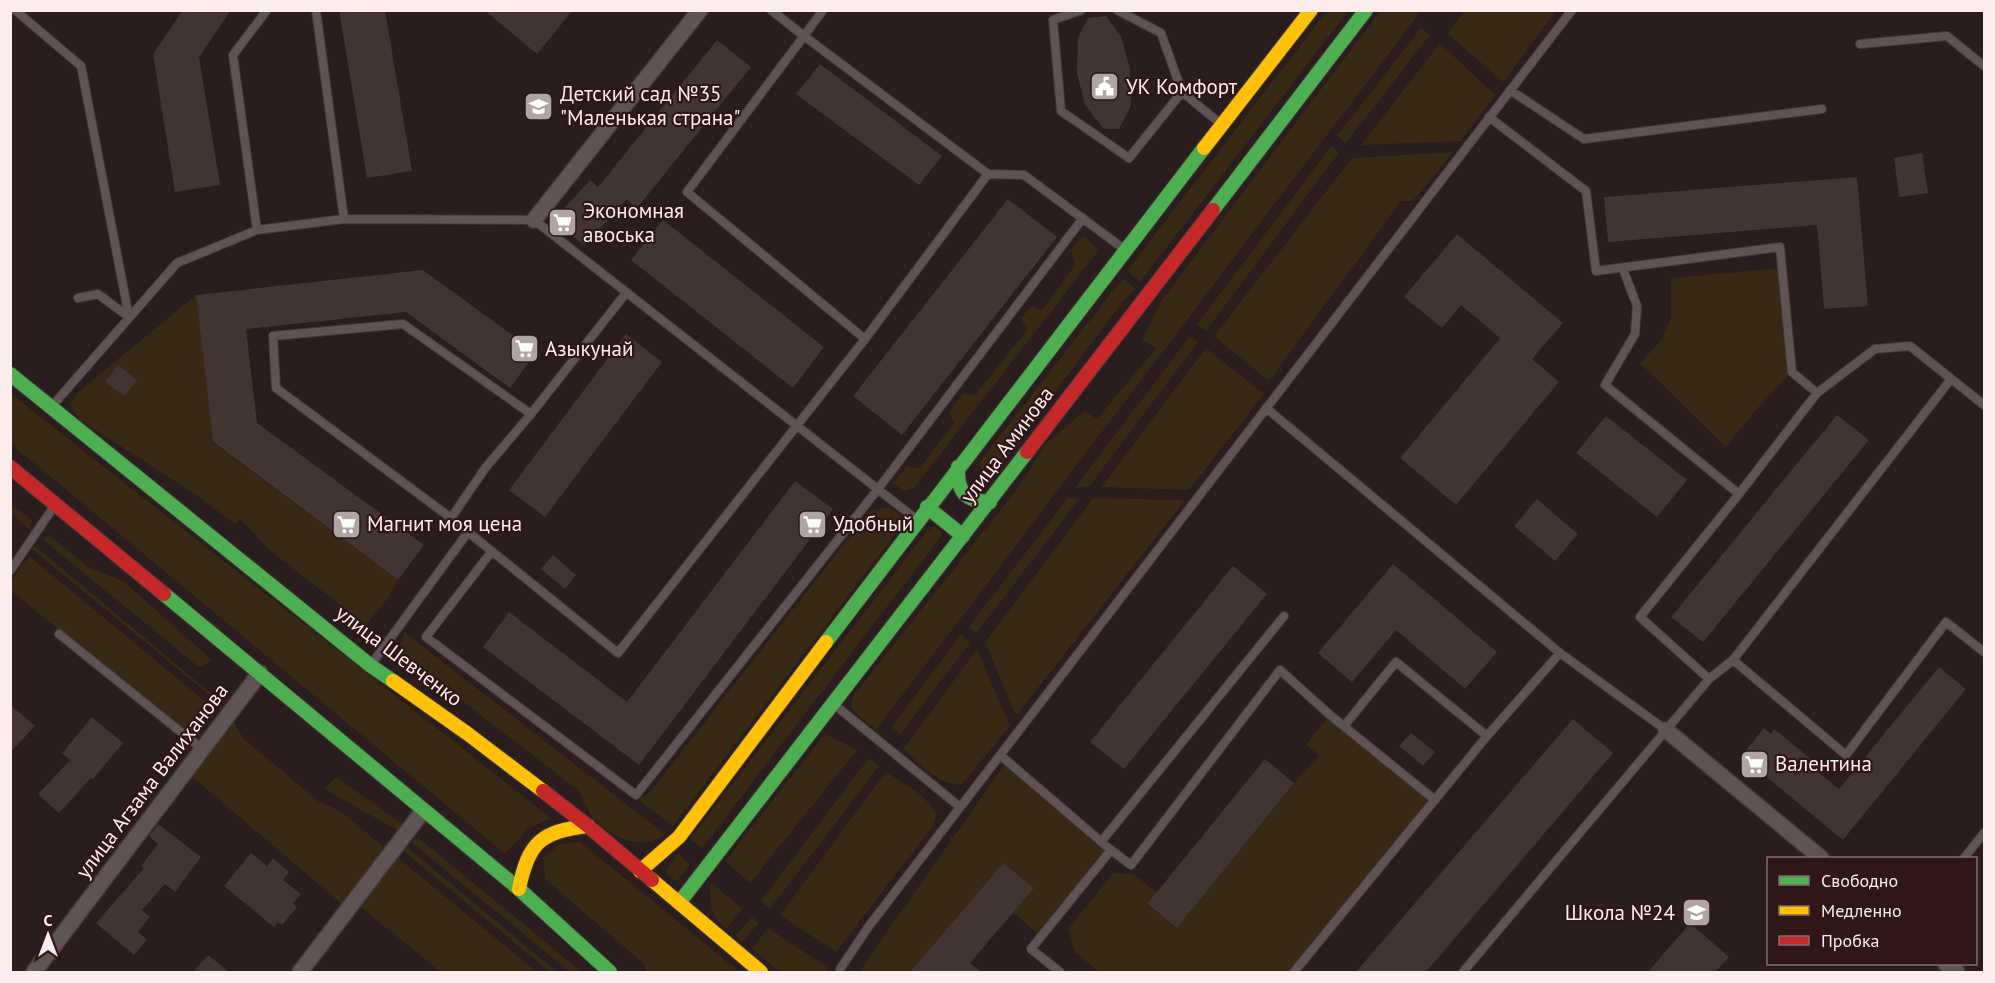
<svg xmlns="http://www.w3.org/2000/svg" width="1995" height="983" viewBox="0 0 1995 983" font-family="'PT Sans',sans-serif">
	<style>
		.green { fill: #372914 }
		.building { fill: #413531 }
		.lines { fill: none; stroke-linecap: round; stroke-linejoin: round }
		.lane-casing { stroke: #44393a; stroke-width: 10 }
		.street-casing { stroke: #44393a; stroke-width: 18 }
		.fast-casing { stroke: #44393a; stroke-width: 16 }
		.slow-casing { stroke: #44393a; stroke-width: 16 }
		.jam-casing { stroke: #44393a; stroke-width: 16 }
		.lane { stroke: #5e5454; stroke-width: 8 }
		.street { stroke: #5e5454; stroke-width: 15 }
		.fast { stroke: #4caf50; stroke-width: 14 }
		.slow { stroke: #ffc107; stroke-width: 14 }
		.jam { stroke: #c62828; stroke-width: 14 }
		.labels { text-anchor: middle; stroke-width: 4.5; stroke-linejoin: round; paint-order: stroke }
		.poi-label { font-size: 21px; fill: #fdecec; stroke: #2f1718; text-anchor: start }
		.street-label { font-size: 21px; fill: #fdecec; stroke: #2f1718 }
	</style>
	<rect width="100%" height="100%" fill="#291d1d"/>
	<path class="green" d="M 1327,11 L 1348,11 L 1140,282 L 1127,271 Z
		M 1380,11 L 1421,11 L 876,730 L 851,709 L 853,696 L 1015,492 L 1048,441 L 1085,411 L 1097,419 L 1156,348 L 1142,340 L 1160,303 Z
		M 1465,11 L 1465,10 L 1556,11 L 1503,82 L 1448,34 Z
		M 1421,28 L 1430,35 L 1346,143 L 1337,136 Z
		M 1440,43 L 1495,95 L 1461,141 L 1361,145 Z
		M 1331,146 L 1339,153 L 1206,331 L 1197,324 Z
		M 1454,152 L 1413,201 L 1401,201 L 1269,381 L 1214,336 L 1352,158 Z
		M 1084,236 L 1098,249 L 1095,255 L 914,488 L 904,491 L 893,483 L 907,466 L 919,469 L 954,423 L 949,412 L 963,393 L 975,395 L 1027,330 L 1021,318 L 1031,306 L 1042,310 L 1075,265 L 1071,250 L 1080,238 Z
		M 1782,268 L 1792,372 L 1754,412 L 1726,447 L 1640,363 L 1662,339 L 1671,318 L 1671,278 Z
		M 1123,278 L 1136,289 L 1125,299 L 992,476 L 977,465 Z
		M 196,295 L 213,443 L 398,580 L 388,598 L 366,625 L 273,553 L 240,519 L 235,524 L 196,495 L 79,419 L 70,405 L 77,393 Z
		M 1190,336 L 1198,342 L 1089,487 L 1075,488 Z
		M 1206,348 L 1264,394 L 1189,490 L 1101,487 Z
		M 10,393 L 551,818 L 528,829 L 505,854 L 11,444 Z
		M 1067,498 L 1079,499 L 976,634 L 969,627 Z
		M 1093,498 L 1185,500 L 1016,716 L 985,642 Z
		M 10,503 L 32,520 L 30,530 L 11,514 Z
		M 890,507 L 906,520 L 673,826 L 639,800 L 651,791 L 870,511 Z
		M 934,526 L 941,531 L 942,535 L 702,848 L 690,839 L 928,530 Z
		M 49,535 L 91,569 L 123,581 L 211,659 L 205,665 L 199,667 L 42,539 Z
		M 34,545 L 220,701 L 219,703 L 32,549 Z
		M 29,556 L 217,711 L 198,734 L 187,733 L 11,591 L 11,581 Z
		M 404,632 L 665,834 C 644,853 612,837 595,820 C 588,813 583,800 579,791 L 399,652 Z
		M 961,634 L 970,643 L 900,735 L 891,727 Z
		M 977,649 L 1010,726 L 962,784 C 939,787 919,763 903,749 Z
		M 1330,715 L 1435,800 L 1294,972 L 1099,972 L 1075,952 L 1068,929 L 1113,873 L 1133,874 L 1157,892 L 1147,905 L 1177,928 L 1294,783 L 1319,755 L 1306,745 Z
		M 231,718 L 244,739 L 318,801 L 342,812 L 387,850 L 343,905 L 190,775 Z
		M 825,734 L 857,750 L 750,883 L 725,861 Z
		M 869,758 L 879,766 L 770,909 L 761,901 Z
		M 1007,761 L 1111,850 L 1041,937 L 1013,912 L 1033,888 L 1003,863 L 911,971 L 913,972 L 861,972 L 867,960 Z
		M 886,772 L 920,794 L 937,812 L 933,826 L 836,952 L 780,915 Z
		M 336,777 L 404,825 L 399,831 L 336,796 L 325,788 Z
		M 415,839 L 420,839 L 582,972 L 570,972 L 411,842 Z
		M 580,842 L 740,972 L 647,972 L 643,963 L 545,879 L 543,858 L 559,845 Z
		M 406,846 L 557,972 L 550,972 L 402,850 Z
		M 678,854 L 690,864 L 678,880 L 673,880 L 667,874 L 667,870 Z
		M 397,857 L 537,972 L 441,972 L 360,907 Z
		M 711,882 L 742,909 L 727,929 C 709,915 709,903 711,882 Z
		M 752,917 L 759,923 L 742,942 L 735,936 Z
		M 768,928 L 827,967 L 826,972 L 780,972 L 752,949 Z"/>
	<path class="building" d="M 183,10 L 231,10 L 199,57 L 220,185 L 175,192 L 153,54 Z
		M 339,10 L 385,10 L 412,171 L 367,178 Z
		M 484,10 L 573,10 L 537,54 Z
		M 1106,16 L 1121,36 L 1130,69 L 1131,106 L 1119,129 L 1104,129 L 1085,105 L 1077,73 L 1078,37 L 1088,18 Z
		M 717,40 L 751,67 L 637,208 L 626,200 L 585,246 L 553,220 L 590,180 L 598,187 Z
		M 820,64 L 942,156 L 919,185 L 796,94 Z
		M 1922,153 L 1928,193 L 1899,197 L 1894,158 Z
		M 1857,177 L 1868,306 L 1824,309 L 1817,225 L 1608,242 L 1604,197 Z
		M 1008,199 L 1057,237 L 902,435 L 853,396 Z
		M 663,220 L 824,347 L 793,388 L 631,260 Z
		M 1457,234 L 1563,323 L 1532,359 L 1559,382 L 1456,505 L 1400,458 L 1500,338 L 1461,305 L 1442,328 L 1404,297 Z
		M 423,270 L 536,352 L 510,388 L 406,312 L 246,329 L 257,423 L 424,545 L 398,580 L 213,442 L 196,295 Z
		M 626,334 L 662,362 L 545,517 L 509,490 Z
		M 118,365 L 137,380 L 125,396 L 105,382 Z
		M 1837,415 L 1869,440 L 1703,642 L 1671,617 Z
		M 1606,416 L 1687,480 L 1657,517 L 1576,453 Z
		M 795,481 L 833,509 L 639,765 L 483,647 L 509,612 L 627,702 Z
		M 1537,499 L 1578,534 L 1555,561 L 1514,526 Z
		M 553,555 L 576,575 L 565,589 L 541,569 Z
		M 1393,564 L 1497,652 L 1465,689 L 1396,630 L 1352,682 L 1318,653 Z
		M 1233,566 L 1267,594 L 1124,769 L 1090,742 Z
		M 1939,667 L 1966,689 L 1843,840 L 1741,756 L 1764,728 L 1771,734 L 1774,729 L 1816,763 L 1812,767 L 1839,789 Z
		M 10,705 L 35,726 L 10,753 Z
		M 92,717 L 123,743 L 93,779 L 91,778 L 59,813 L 38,794 L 70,760 L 62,753 Z
		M 1573,719 L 1613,753 L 1426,972 L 1356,972 Z
		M 1411,733 L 1435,752 L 1423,766 L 1399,746 Z
		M 1265,759 L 1294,783 L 1177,928 L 1147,904 Z
		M 158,824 L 201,857 L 175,892 L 165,884 L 142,910 L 150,917 L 138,932 L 147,940 L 134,955 L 96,923 L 144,868 L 141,866 L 158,844 L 149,836 Z
		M 251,853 L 267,866 L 273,858 L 289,872 L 283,880 L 301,894 L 293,903 L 297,907 L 282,925 L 278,922 L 274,927 L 224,886 Z
		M 1003,863 L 1034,888 L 970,963 L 982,972 L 910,972 Z
		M 1690,923 L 1729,957 L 1715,972 L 1648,972 Z
		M 208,955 L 229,972 L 193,972 Z"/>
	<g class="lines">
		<defs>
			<path id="lane" d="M 15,10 L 81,66 L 129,317 L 98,294 L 78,298
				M 316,10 L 344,219
				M 771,10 L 804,36 L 823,10
				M 1081,10 L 1053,20 L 1061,111 L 1129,158 L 1182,92
				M 1117,10 L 1161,33 L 1182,92 L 1222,125
				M 1860,44 L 1947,36 L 1984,66
				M 1510,90 L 1584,139 L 1822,109
				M 1489,117 L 1586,191 L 1596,271 L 1780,247 L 1792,372 L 1817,393 L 1875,349 L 1910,346 L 1984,405
				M 988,174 L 1024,175 L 1124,249
				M 257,230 L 233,55 L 267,10
				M 1623,269 L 1637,306 L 1635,334 L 1605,385 L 1739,494 L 1817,393
				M 53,405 L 177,263 L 257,230 L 344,219 L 534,220 L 916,519
				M 1266,408 L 1560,653
				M 451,518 L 276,388 L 273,336 L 403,324 L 531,414
				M 468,532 L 618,653 L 865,339 L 687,192 L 804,36 L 988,174 L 865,339
				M 492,551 L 426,637 L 636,795 L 878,489 L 1083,218
				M 10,571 L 53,508
				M 59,634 L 202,749
				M 1733,660 L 1846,755 L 1946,622 L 1984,652
				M 373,662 L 468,532 L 451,518 L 486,467 L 531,414 L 626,293
				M 1709,679 L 1640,617 L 1739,494
				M 836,706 L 960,807
				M 1344,726 L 1396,662 L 1487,736
				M 1000,755 L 1111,850 L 1131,865 L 1280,670 L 1330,715 L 1435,800
				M 1101,842 L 1284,616
				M 1964,858 L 1984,833
				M 840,972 L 840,969 L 869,926 L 1572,10
				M 1060,972 L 1031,949 L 1111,850
				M 1294,972 L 1487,736 L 1560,653 L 1666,730
				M 1463,972 L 1709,679 L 1733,660 L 1951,379"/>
			<path id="street" d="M 534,220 L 700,10
				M 1666,730 L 1821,858
				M 1946,964 L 1957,972
				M 34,972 L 260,673
				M 300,972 L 423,811"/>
			<path id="fast" d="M 1213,210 L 1366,10
				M 10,374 L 371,666 L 393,681
				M 958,467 C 957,492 965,501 990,502
				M 927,507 L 963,536
				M 164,594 L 519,889 L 610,972
				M 826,642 L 1204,148
				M 679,903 L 1027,452"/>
			<path id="slow" d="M 1204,148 L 1311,10
				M 393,681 L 468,734 L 543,791
				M 640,871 L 679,837 L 826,642
				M 652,880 L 761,972
				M 519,889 C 528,843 541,831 588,826"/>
			<path id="jam" d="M 1027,452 L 1213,210
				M 10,467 L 164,594
				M 543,791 L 588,826 L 652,880"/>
		</defs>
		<use href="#lane" class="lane-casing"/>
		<use href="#street" class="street-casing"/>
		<use href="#fast" class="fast-casing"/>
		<use href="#slow" class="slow-casing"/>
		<use href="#jam" class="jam-casing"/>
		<use href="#lane" class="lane"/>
		<use href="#street" class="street"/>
		<use href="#fast" class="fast"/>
		<use href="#slow" class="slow"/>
		<use href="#jam" class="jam"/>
	</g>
	<defs>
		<symbol id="civic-square" viewBox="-11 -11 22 22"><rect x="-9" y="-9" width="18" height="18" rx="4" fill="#b3a4a4" stroke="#2f1718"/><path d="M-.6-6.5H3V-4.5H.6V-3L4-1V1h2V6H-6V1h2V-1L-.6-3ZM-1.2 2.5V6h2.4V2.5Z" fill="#fff"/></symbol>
		<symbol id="school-square" viewBox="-11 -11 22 22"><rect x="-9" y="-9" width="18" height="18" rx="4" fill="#b3a4a4" stroke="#2f1718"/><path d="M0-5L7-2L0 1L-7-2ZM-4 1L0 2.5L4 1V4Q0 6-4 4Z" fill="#fff"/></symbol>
		<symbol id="supermarket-square" viewBox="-11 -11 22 22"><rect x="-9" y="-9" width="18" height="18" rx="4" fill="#b3a4a4" stroke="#2f1718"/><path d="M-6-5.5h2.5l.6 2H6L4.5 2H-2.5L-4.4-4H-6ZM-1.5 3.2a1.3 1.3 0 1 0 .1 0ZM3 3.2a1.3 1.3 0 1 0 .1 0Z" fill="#fff"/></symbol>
	</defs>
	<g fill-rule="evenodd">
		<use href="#civic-square" x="1088" y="70" width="33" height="33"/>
		<use href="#school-square" x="522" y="90" width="33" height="33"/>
		<use href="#supermarket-square" x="546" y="206" width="33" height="33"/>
		<use href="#supermarket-square" x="508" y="332" width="33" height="33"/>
		<use href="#supermarket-square" x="330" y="508" width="33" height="33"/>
		<use href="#supermarket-square" x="796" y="508" width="33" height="33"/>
		<use href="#supermarket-square" x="1738" y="748" width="33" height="33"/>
		<use href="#school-square" x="1680" y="896" width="33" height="33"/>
	</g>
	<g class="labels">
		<g class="poi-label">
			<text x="1126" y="94">УК Комфорт</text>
			<text x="560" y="101">Детский сад №35<tspan x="560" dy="24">"Маленькая страна"</tspan></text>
			<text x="583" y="218">Экономная<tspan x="583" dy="24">авоська</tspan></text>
			<text x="545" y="356">Азыкунай</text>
			<text x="367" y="531">Магнит моя цена</text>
			<text x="833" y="531">Удобный</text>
			<text x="1775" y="771">Валентина</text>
			<text x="1675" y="920" text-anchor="end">Школа №24</text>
		</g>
		<g class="street-label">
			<text transform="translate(1007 445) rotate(-53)" y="7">улица Аминова</text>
			<text transform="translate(399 656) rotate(37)" y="7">улица Шевченко</text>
			<text transform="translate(152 781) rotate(-53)" y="7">улица Агзама Валиханова</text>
		</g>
	</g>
	<rect width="1995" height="983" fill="none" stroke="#fdecec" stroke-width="24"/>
	<rect x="1767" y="857" width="210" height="108" fill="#2f1718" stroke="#816c6d" stroke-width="1.5"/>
	<rect x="1779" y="876" width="30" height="9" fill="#4caf50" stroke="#816c6d" stroke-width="1.5"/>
	<text x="1821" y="887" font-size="18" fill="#fdecec">Свободно</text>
	<rect x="1779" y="906" width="30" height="9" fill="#ffc107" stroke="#816c6d" stroke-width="1.5"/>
	<text x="1821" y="917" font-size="18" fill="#fdecec">Медленно</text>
	<rect x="1779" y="936" width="30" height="9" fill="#c62828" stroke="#816c6d" stroke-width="1.5"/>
	<text x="1821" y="947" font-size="18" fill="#fdecec">Пробка</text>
	<g transform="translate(48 935)" stroke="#2f1718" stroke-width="4.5" paint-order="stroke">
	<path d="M0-4.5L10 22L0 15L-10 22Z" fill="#fdecec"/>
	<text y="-9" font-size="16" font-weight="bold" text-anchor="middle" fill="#fdecec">С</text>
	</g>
</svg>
